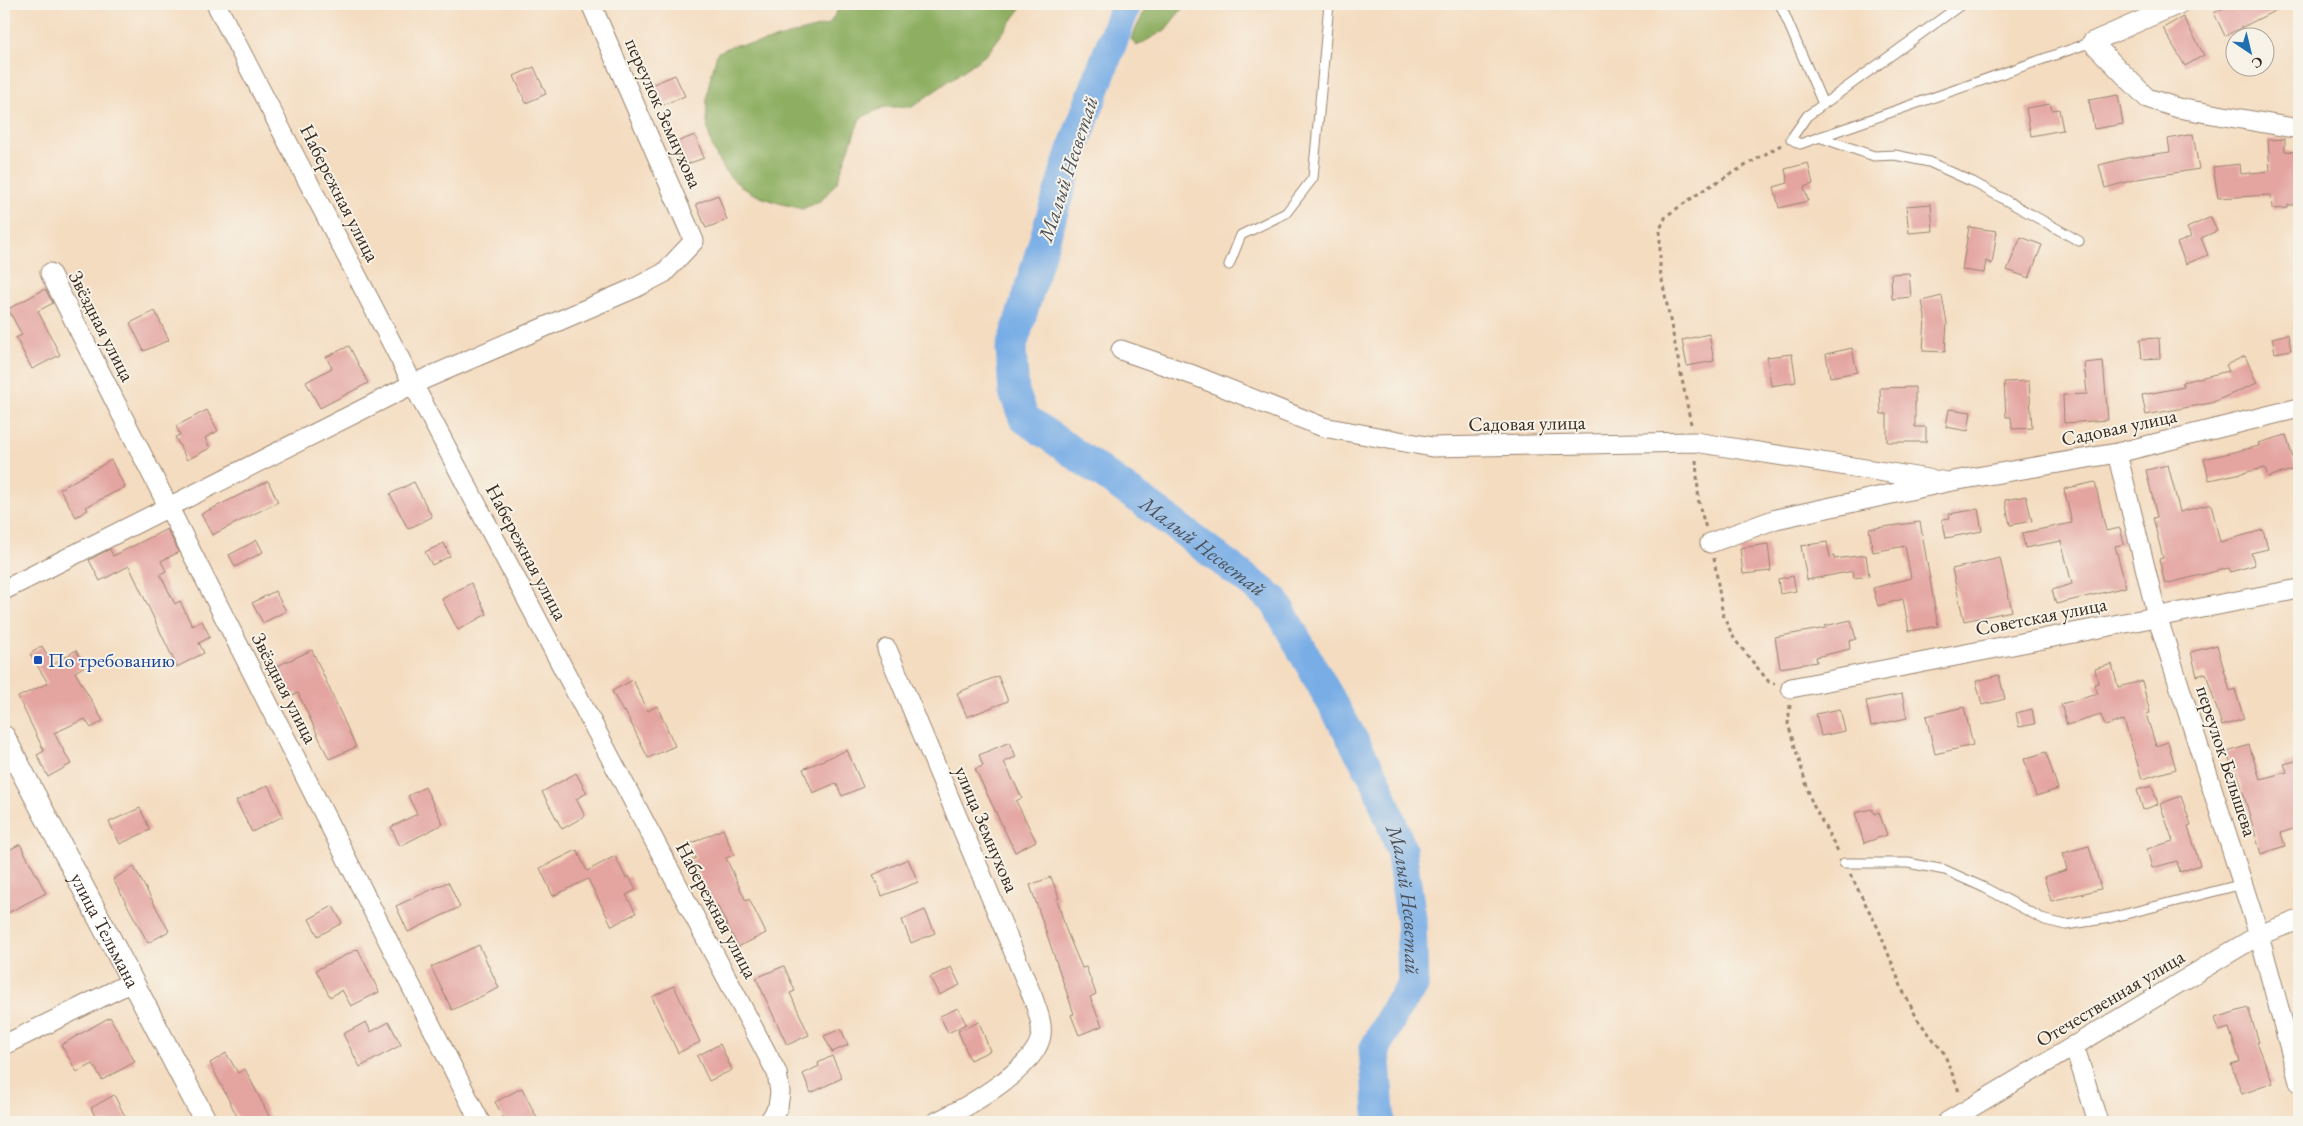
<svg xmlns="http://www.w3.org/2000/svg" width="2303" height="1126" viewBox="0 0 2303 1126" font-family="'EB Garamond',serif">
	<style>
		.forest { fill: #8eaf62; stroke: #646c40 }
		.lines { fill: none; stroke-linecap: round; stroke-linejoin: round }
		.river { stroke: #78ade6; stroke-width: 31 }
		.building { fill: #e4a4a0 }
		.service-casing { stroke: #98836f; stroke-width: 11 }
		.minor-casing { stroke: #98836f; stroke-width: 21 }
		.tertiary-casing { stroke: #98836f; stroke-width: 24 }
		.path { stroke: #98836f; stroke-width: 3; stroke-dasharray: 4 4; stroke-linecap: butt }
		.service { stroke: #fff; stroke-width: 9 }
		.minor { stroke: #fff; stroke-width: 19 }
		.tertiary { stroke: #fff; stroke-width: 22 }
		.transit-dot { fill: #1a4fb4; stroke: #f7f3e8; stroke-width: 2 }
		.labels { text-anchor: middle; stroke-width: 4; stroke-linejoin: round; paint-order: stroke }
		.street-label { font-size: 20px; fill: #3b2a1e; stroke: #f7f3e8 }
		.transit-label { font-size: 20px; fill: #164399; stroke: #f7f3e8; text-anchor: start }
		.water-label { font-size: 21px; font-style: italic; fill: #4d515a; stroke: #f7f3e8 }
	</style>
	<rect width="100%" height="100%" fill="#f7f3e8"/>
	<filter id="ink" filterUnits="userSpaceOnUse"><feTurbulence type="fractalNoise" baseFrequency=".02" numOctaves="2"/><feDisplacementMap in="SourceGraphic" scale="10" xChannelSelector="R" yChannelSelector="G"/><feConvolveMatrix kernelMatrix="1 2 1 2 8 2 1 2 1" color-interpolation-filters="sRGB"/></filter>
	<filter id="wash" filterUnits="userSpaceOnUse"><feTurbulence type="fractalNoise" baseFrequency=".0096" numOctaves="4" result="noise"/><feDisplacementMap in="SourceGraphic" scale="20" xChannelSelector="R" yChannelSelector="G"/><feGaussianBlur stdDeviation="1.12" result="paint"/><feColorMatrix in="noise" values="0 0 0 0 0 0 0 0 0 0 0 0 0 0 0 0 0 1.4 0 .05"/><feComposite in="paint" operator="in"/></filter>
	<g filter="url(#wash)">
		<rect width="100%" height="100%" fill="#f4dcc0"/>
		<path class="forest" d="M 842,4 L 1024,4 L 987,54 L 912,107 L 884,107 L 860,118 L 837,182 L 821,201 L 802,209 C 783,204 762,200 745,189 C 714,169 704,132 707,98 C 708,83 714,67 717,53 L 734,45 L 760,43 L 829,24 Z
			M 1148,4 L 1186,4 L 1165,30 L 1137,46 L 1131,39 Z"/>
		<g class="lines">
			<path class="river" id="s1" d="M 1126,4 L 1070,156 L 1011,349 L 1014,392 L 1024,418 L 1155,510 L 1274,600 L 1376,781 L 1401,849 L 1411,918 L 1413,986 L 1398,1005 L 1374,1050 L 1380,1122"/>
		</g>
		<g id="blocks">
			<path class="building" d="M 2231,4 L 2288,4 L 2225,36 L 2214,13 Z
				M 2183,17 L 2204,55 L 2185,66 L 2163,28 Z
				M 534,67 L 546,94 L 526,103 L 514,76 Z
				M 675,75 L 685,96 L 660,106 L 651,85 Z
				M 2118,95 L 2123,124 L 2094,129 L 2089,100 Z
				M 2050,104 L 2052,110 L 2059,109 L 2063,130 L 2031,136 L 2026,108 Z
				M 2193,134 L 2199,169 L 2137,179 L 2105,188 L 2099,165 L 2127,158 L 2170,152 L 2168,139 Z
				M 695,135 L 704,158 L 682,166 L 674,143 Z
				M 2285,139 L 2285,151 L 2299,152 L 2299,205 L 2288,205 L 2288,208 L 2272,209 L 2271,195 L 2218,198 L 2213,167 L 2240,164 L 2241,174 L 2270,171 L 2268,140 Z
				M 1808,163 L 1813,184 L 1804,187 L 1808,201 L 1779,208 L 1774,187 L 1788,183 L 1785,169 Z
				M 718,195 L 727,220 L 706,228 L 696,204 Z
				M 1931,204 L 1933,231 L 1909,233 L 1906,206 Z
				M 2211,217 L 2217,231 L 2201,238 L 2208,255 L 2186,264 L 2177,243 L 2191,237 L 2187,228 Z
				M 1969,227 L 1997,231 L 1992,264 L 1986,261 L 1984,273 L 1962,270 Z
				M 2021,237 L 2042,245 L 2029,278 L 2007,270 Z
				M 1909,273 L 1911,297 L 1892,299 L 1891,274 Z
				M 45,289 L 53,303 L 38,311 L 60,355 L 32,369 L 16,338 L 22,335 L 8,309 Z
				M 1942,296 L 1947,323 L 1945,352 L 1923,351 L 1925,317 L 1922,301 Z
				M 155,311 L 169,340 L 144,351 L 130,323 Z
				M 1709,334 L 1714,361 L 1687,366 L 1682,340 Z
				M 2288,334 L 2291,350 L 2275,353 L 2272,338 Z
				M 2159,338 L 2160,358 L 2142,359 L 2140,339 Z
				M 349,346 L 368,383 L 320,408 L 306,382 L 332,368 L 326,357 Z
				M 1852,348 L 1857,372 L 1830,377 L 1826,354 Z
				M 1792,354 L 1796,382 L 1771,386 L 1767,357 Z
				M 2245,356 L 2257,383 L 2211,403 L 2146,415 L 2142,395 L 2184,387 L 2182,382 L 2229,371 L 2226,365 Z
				M 2103,361 L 2108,420 L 2064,423 L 2063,395 L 2087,394 L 2084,363 Z
				M 2029,381 L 2032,428 L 2012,429 L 2011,417 L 2006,417 L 2004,382 Z
				M 1915,387 L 1915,427 L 1926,427 L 1926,442 L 1887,442 L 1887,414 L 1881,414 L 1880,388 Z
				M 1949,409 L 1971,412 L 1968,431 L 1946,427 Z
				M 207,410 L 218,431 L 205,438 L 210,448 L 187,460 L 175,437 L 180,435 L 176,426 Z
				M 2286,435 L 2296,469 L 2268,477 L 2265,468 L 2209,480 L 2204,459 L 2259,446 L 2258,443 Z
				M 111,460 L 125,487 L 86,507 L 88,510 L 76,517 L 60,489 Z
				M 2168,465 L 2180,512 L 2211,504 L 2220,542 L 2263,530 L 2268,549 L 2251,553 L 2255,565 L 2230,572 L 2229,568 L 2165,584 L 2159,559 L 2163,558 L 2153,518 L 2157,517 L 2146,470 Z
				M 268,481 L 278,502 L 212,535 L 201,514 Z
				M 414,482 L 432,517 L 408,529 L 390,494 Z
				M 2095,482 L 2106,531 L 2120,528 L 2124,544 L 2115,546 L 2126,587 L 2056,604 L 2052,590 L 2072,584 L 2061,541 L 2025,548 L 2022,533 L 2072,523 L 2064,489 Z
				M 2026,496 L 2032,521 L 2010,525 L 2005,500 Z
				M 1978,509 L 1982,531 L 1946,538 L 1942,519 L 1950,518 L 1949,514 Z
				M 1920,522 L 1938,626 L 1909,631 L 1903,599 L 1878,606 L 1873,588 L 1911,578 L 1905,546 L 1873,552 L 1869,529 Z
				M 167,529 L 179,552 L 161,561 L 166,571 L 160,574 L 175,604 L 180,601 L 192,626 L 202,621 L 210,637 L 199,643 L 204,653 L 177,667 L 129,566 L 100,581 L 89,560 L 110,549 L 113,556 Z
				M 257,540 L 263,552 L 235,567 L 229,555 Z
				M 1827,542 L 1830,557 L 1834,556 L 1834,559 L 1866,555 L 1869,576 L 1854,578 L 1853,571 L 1807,580 L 1801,546 Z
				M 444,543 L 450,556 L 432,565 L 425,552 Z
				M 1768,544 L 1771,571 L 1743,574 L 1740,548 Z
				M 2000,558 L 2012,611 L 1964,621 L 1952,569 Z
				M 1793,576 L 1796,591 L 1780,594 L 1778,579 Z
				M 471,583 L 487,614 L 458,630 L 442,599 Z
				M 275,591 L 286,611 L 263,623 L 252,603 Z
				M 1851,620 L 1856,639 L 1849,641 L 1850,649 L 1816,657 L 1817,662 L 1780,668 L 1775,637 L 1826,628 L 1825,626 Z
				M 2217,645 L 2230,691 L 2235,689 L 2244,719 L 2222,726 L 2206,673 L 2197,676 L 2191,652 Z
				M 42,646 L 53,665 L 76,650 L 85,666 L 75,672 L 103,721 L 91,728 L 85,719 L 54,733 L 71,764 L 48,777 L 37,755 L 44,751 L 18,697 L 48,683 L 30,654 Z
				M 312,650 L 356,747 L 329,759 L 298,693 L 290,696 L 277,666 Z
				M 2112,664 L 2118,687 L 2142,681 L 2150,713 L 2146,714 L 2156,746 L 2168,742 L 2176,769 L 2142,779 L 2124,720 L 2105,726 L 2101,715 L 2067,725 L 2061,704 L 2098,694 L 2094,684 L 2098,683 L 2095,669 Z
				M 1999,675 L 2005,699 L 1982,705 L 1976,681 Z
				M 998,676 L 1008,701 L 967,717 L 957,693 Z
				M 633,680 L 648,711 L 657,706 L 675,746 L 648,758 L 625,711 L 623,712 L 612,691 Z
				M 1902,694 L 1907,718 L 1871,726 L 1866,701 Z
				M 1964,707 L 1973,745 L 1935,754 L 1926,716 Z
				M 1840,709 L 1845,731 L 1821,736 L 1816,714 Z
				M 2032,709 L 2035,724 L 2019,727 L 2016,713 Z
				M 1010,742 L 1016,757 L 1004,762 L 1022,798 L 1016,801 L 1036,841 L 1015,852 L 975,769 L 983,766 L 979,755 Z
				M 2249,745 L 2260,779 L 2287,772 L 2284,764 L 2299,760 L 2299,827 L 2281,833 L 2285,846 L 2261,854 L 2237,772 L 2233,773 L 2227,752 Z
				M 847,750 L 863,787 L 842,796 L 836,783 L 813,793 L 803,769 Z
				M 2046,752 L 2058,789 L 2036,796 L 2024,759 Z
				M 576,773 L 587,793 L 576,799 L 585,816 L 562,829 L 542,792 Z
				M 268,785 L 283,816 L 252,832 L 236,801 Z
				M 2152,786 L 2158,804 L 2143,810 L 2137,790 Z
				M 425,787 L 443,824 L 400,846 L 391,827 L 417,814 L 408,796 Z
				M 2181,796 L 2191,825 L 2188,826 L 2200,865 L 2180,872 L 2177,861 L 2152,868 L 2147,849 L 2173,841 L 2160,804 Z
				M 140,808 L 150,830 L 120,844 L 109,822 Z
				M 1872,809 L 1874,814 L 1879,812 L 1887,835 L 1864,843 L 1855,813 Z
				M 723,829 L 734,855 L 726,858 L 746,901 L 749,899 L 766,933 L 738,947 L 717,905 L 714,907 L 692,860 L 696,858 L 690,844 Z
				M 20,844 L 46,893 L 4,915 L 4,853 Z
				M 2089,846 L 2101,889 L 2051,901 L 2044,877 L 2067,870 L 2063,853 Z
				M 577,850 L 587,871 L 615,856 L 626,878 L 629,876 L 636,890 L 626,895 L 636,913 L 612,926 L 588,879 L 553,896 L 540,868 Z
				M 908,859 L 918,882 L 882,896 L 873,875 Z
				M 134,867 L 169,931 L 148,943 L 113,879 Z
				M 1051,877 L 1059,898 L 1057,899 L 1066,930 L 1082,968 L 1086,967 L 1096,994 L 1090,997 L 1102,1026 L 1079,1035 L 1071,1015 L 1074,1014 L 1030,885 Z
				M 448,882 L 460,907 L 408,932 L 396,906 Z
				M 333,906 L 342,923 L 318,936 L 309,919 Z
				M 925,910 L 935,933 L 911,943 L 902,920 Z
				M 479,945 L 499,988 L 452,1010 L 431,967 Z
				M 358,949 L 379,992 L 351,1006 L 342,990 L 330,997 L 316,970 Z
				M 784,966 L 795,991 L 790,993 L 809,1035 L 787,1045 L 756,978 Z
				M 951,967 L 960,985 L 939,995 L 930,977 Z
				M 674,986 L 700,1042 L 678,1053 L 652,997 Z
				M 958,1008 L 966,1024 L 948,1033 L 940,1016 Z
				M 2248,1008 L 2259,1042 L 2257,1042 L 2273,1083 L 2242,1094 L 2231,1065 L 2240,1062 L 2229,1028 L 2219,1031 L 2215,1018 Z
				M 110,1017 L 135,1062 L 102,1080 L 93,1064 L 77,1072 L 61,1045 Z
				M 366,1022 L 371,1032 L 389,1022 L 401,1045 L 360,1067 L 343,1034 Z
				M 979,1022 L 990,1051 L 970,1060 L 958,1031 Z
				M 841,1029 L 848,1045 L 832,1052 L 824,1036 Z
				M 720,1044 L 732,1070 L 709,1081 L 697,1056 Z
				M 226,1053 L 238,1073 L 245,1069 L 272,1122 L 240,1122 L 210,1063 Z
				M 832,1056 L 842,1078 L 811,1093 L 803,1074 L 819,1066 L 818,1063 Z
				M 522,1088 L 539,1122 L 506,1122 L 495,1102 Z
				M 114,1095 L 128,1122 L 98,1122 L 91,1108 Z"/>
		</g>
	</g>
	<g filter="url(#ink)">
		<use href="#blocks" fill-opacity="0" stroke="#98836f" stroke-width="1"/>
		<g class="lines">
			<defs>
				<path id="service" d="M 1780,4 L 1823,104
					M 1962,4 L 1807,116 L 1791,139 L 1800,144 L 2092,42
					M 1819,137 L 1874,156 L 1895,155 L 1929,162 L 1973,182 L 2079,241
					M 1229,265 L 1241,235 L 1286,213 L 1313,178 L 1329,4
					M 1844,863 L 1908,863 L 1945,870 L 1985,888 L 2045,920 L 2066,925 L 2110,918 L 2243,884"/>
				<path id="minor" d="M 216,4 L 413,384 L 777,1073 L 780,1092 L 778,1107 L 769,1122
					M 2179,4 L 2092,42 L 2147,98 L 2178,108 L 2299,129
					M 50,273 L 480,1122
					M 1121,350 L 1193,375 L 1323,427 L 1432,447 L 1695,442 L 1947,482
					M 2117,453 L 2157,616 L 2259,935 L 2299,1082
					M 1710,543 L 1776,519 L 1947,482 L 2117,453 L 2299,408
					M 4,590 L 413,384 L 635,288 L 664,273 L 694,241 L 591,4
					M 887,649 L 1033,998 C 1037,1010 1043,1023 1041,1035 C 1037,1068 964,1109 936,1122
					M 1791,688 L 2299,589
					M 4,1045 L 132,982
					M 2074,1045 L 2098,1122
					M 1947,1122 L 2259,935 L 2299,920"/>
				<g id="tertiary">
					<path id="s2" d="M 4,737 L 206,1122"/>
				</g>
			</defs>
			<use href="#service" class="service-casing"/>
			<use href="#minor" class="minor-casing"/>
			<use href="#tertiary" class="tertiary-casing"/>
			<path class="path" d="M 1691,424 L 1660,270 L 1660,229 L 1666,216 L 1705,189 L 1781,145
				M 1696,460 L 1699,505 L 1706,528
				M 1714,558 L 1723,616 L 1735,640 L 1769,682 L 1775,684
				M 1790,705 L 1788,724 L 1812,803 L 1839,853
				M 1850,874 L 1878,928 L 1903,991 L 1918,1020 L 1944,1053 L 1960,1094"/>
			<use href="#service" class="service"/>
			<use href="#minor" class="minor"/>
			<use href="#tertiary" class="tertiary"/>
		</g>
	</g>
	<rect class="transit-dot" x="33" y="655" width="10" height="10" rx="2.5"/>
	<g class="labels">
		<g class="street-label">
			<text transform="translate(664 113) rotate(66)" y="7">переулок Земнухова</text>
			<text transform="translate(340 193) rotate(63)" y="7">Набережная улица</text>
			<text transform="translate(102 326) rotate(63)" y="7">Звёздная улица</text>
			<text transform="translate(1527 423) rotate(-1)" y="7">Садовая улица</text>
			<text transform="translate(2119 427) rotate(-12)" y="7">Садовая улица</text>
			<text transform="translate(527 552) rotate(62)" y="7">Набережная улица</text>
			<text transform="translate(2041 616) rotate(-11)" y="7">Советская улица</text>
			<text transform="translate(285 688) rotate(63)" y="7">Звёздная улица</text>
			<text transform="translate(2227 761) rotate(72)" y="7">переулок Белышева</text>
			<text transform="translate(987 829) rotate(67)" y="7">улица Земнухова</text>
			<text transform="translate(717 910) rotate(62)" y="7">Набережная улица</text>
			<text dy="7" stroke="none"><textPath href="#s2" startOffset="218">улица Тельмана</textPath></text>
			<text transform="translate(2110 998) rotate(-31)" y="7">Отечественная улица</text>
		</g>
		<g class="transit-label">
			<text x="48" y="667">По требованию</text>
		</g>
		<g class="water-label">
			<text transform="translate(1068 169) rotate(-72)" y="7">Малый Несветай</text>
			<text dy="7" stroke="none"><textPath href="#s1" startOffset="655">Малый Несветай</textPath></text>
			<text dy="7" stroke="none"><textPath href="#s1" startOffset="1075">Малый Несветай</textPath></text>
		</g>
	</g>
	<rect width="2303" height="1126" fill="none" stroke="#f7f3e8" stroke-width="20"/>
	<g transform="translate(2250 52) rotate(145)"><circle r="24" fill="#f7f3e8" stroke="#aca397"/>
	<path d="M0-4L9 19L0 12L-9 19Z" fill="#1f6fb2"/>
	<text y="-8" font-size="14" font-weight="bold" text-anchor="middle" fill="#3b2a1e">С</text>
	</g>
</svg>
